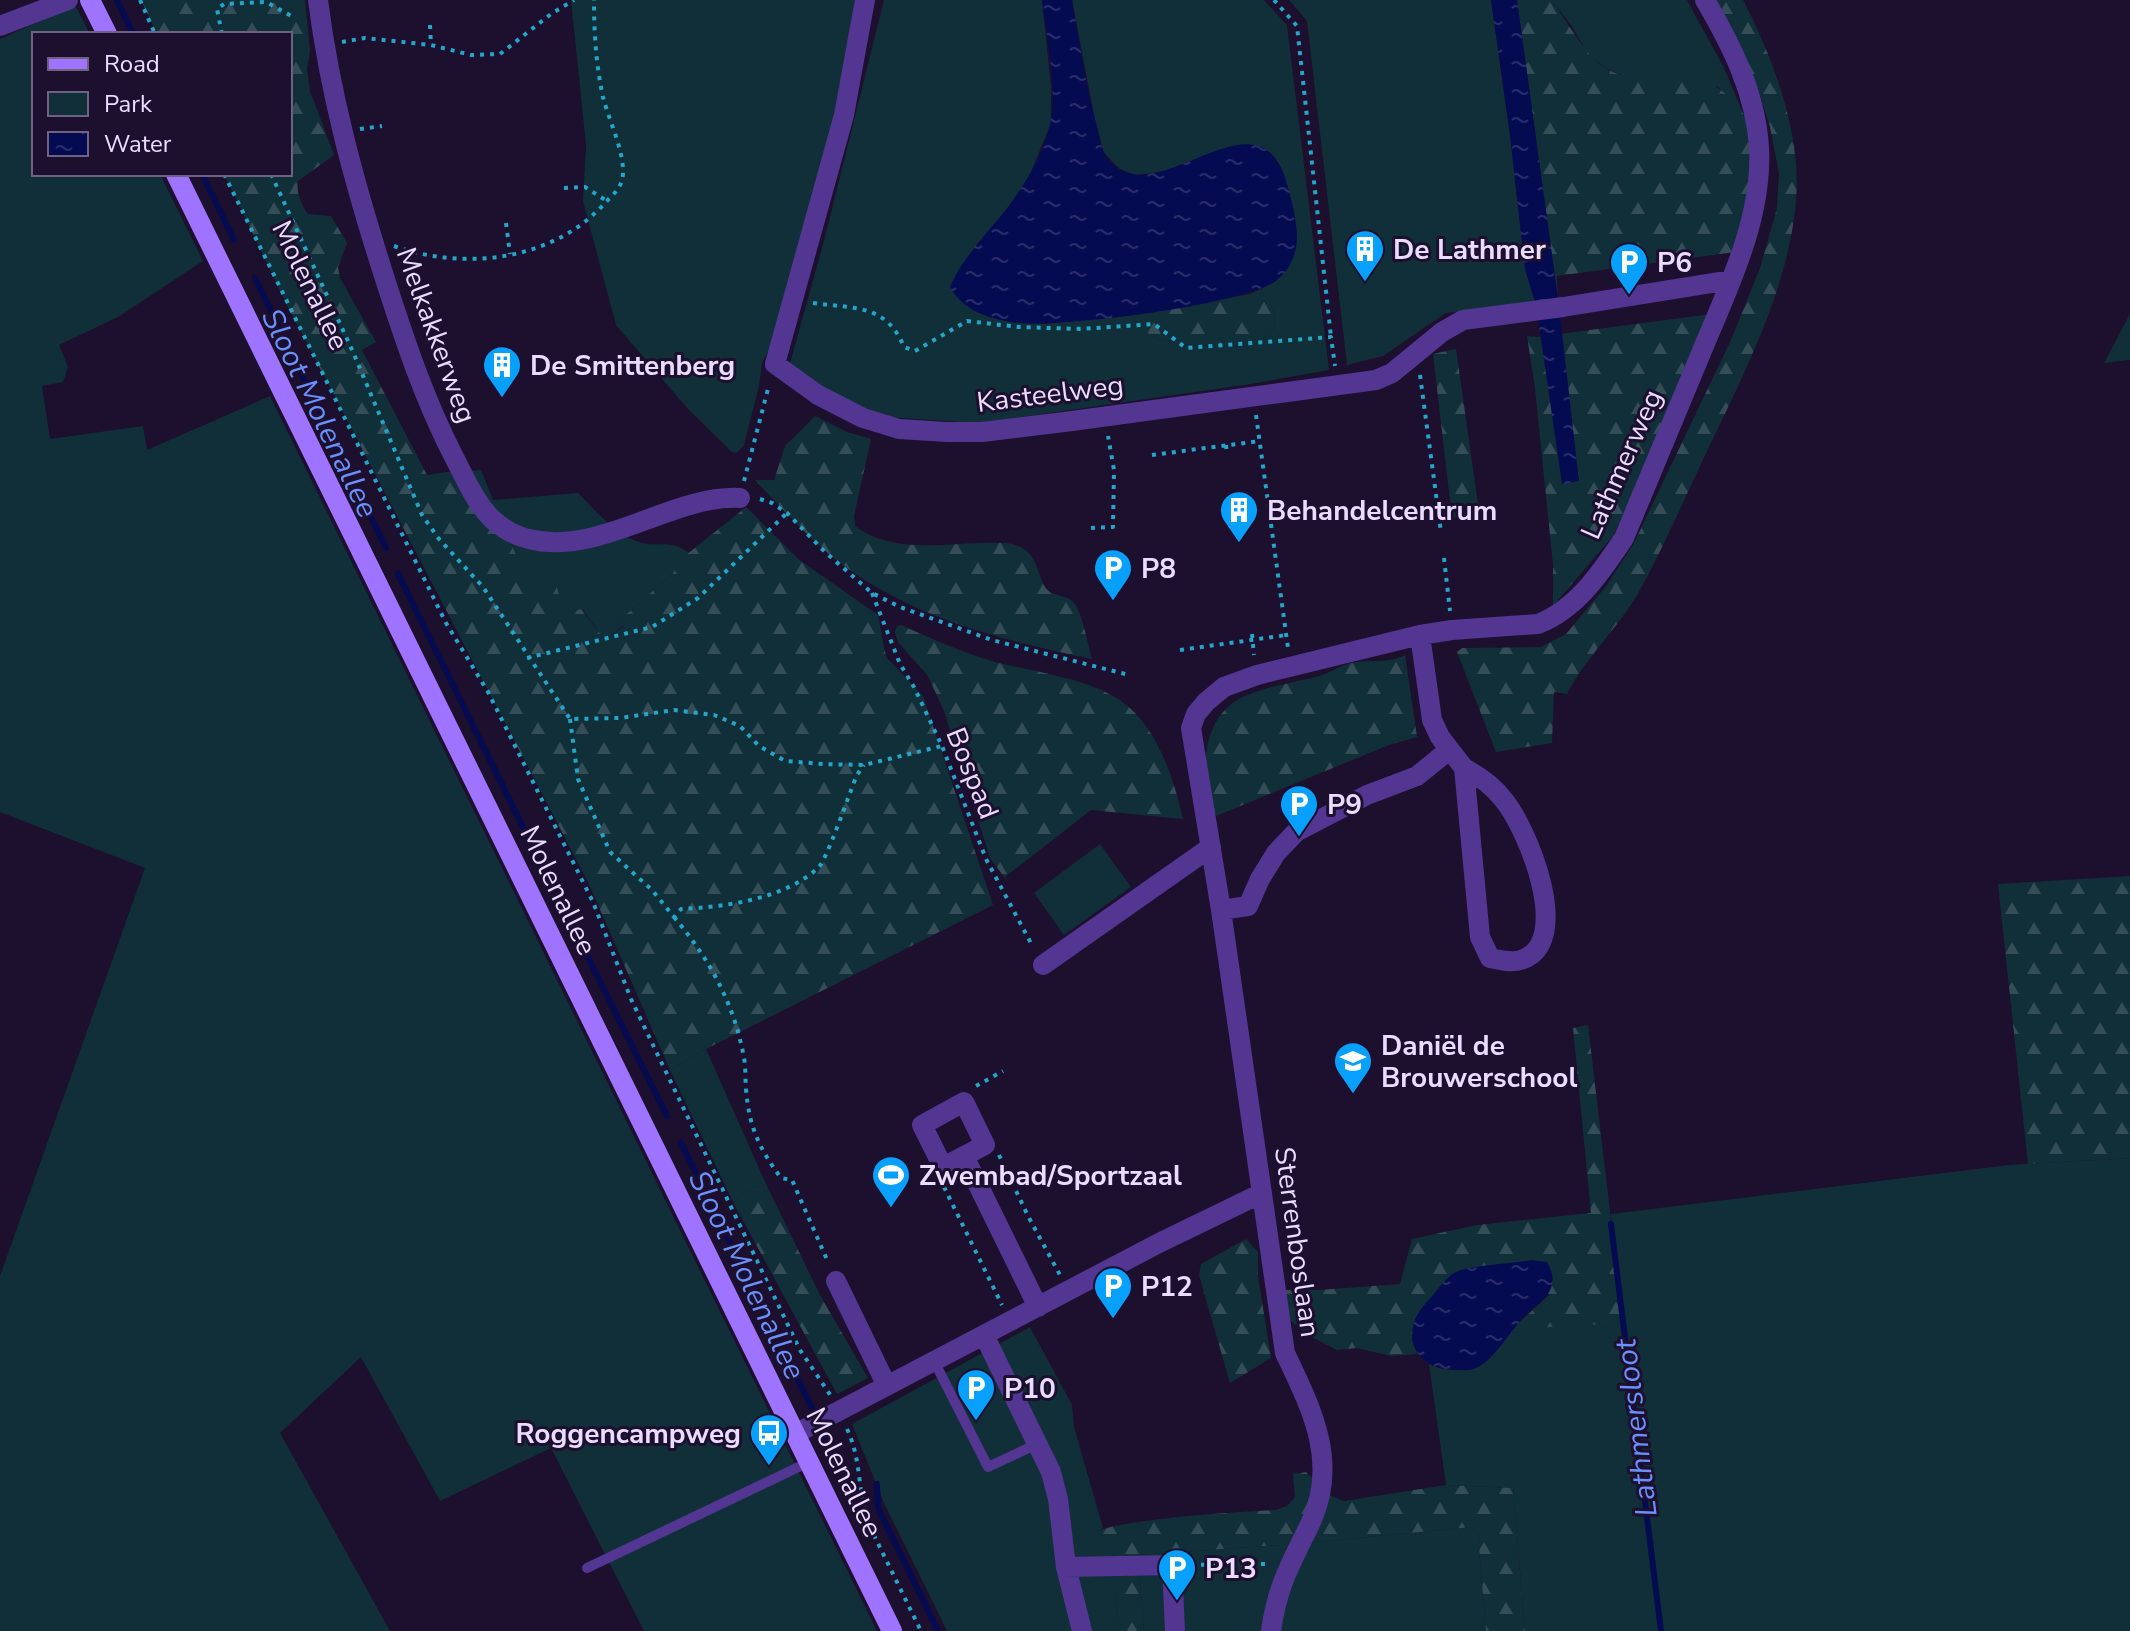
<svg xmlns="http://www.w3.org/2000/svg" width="2130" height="1631" viewBox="0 0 2130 1631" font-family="'Nunito Sans',sans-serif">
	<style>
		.green { fill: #112f39 }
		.forest { fill: url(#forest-firs) }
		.water { fill: url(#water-ripples) }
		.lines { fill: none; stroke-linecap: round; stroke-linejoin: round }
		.stream { stroke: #050b51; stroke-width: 6 }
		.path { stroke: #24a6cb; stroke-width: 4; stroke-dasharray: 4 6; stroke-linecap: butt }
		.service { stroke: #533592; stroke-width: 10 }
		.minor { stroke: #533592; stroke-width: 20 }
		.secondary { stroke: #9e73ff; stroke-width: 20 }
		.labels { text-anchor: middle; stroke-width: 6; stroke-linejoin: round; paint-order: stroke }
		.poi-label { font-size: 28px; font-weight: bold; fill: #eadcff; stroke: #1d0f2e; text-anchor: start }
		.street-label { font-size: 28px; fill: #eadcff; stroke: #1d0f2e }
		.water-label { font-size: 30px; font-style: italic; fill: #6a90ff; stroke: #1d0f2e }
	</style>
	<defs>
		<pattern id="forest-firs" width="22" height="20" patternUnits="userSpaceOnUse" patternTransform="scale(2)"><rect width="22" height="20" fill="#112f39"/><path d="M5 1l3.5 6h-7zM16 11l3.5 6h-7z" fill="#344d57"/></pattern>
		<pattern id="water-ripples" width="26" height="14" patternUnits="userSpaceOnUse" patternTransform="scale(2)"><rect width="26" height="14" fill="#050b51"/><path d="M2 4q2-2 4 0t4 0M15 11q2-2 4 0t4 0" fill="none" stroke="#2a2e6b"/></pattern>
	</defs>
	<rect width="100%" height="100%" fill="#1d0f2e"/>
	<path class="green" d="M 571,0 L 855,0 L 847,68 L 772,344 L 762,363 L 759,386 L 744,445 L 737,453 L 732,452 L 688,409 L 616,325 L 583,201 L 586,145 Z
		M 884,0 L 1042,0 L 1051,87 L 1051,123 L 1029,177 L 1009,206 L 976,312 L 1011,322 L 1045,324 L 1131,315 C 1138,325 1147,335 1159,339 C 1180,346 1254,352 1270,334 C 1282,320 1269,301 1261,289 L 1276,281 L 1225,148 L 1162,172 L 1135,175 L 1120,169 L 1104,153 L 1094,115 L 1072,0 L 1264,0 L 1287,25 L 1329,370 L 1251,384 L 979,423 L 884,417 L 851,406 L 789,367 L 825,237 Z
		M 1289,0 L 1491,0 L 1510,135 L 1525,269 L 1535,302 L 1446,313 L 1383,356 L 1347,365 L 1307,21 Z
		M 1551,0 L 1687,0 L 1724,68 L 1743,113 L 1718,87 L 1628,78 L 1604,67 L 1588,54 L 1571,25 Z
		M 72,7 L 76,7 L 90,34 L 34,34 L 34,174 L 160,174 L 203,261 L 118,317 L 59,345 L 68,367 L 63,382 L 42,386 L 50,439 L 143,426 L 147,450 L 270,396 L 877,1631 L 644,1631 L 551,1448 L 440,1501 L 361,1357 L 280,1433 L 390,1631 L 0,1631 L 0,1276 L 145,868 L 0,812 L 0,39 Z
		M 2130,314 L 2130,360 L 2104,363 Z
		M 481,470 L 493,500 L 578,493 C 595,510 613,532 636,541 C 657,549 670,538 689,553 L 673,573 L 620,620 L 624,625 L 605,640 L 582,609 L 565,613 L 525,579 L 511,543 L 488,523 L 447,472 Z
		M 1100,844 L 1131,887 L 1064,935 L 1034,893 Z
		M 706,1049 L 766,1184 L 752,1188 L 733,1202 L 670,1070 Z
		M 2130,1158 L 2130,1631 L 1525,1631 L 1513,1488 L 1446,1485 L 1429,1364 C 1446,1373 1474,1373 1489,1359 C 1496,1352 1502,1342 1508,1333 C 1532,1330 1560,1321 1584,1322 C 1599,1323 1612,1332 1625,1339 L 1611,1214 L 2009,1165 Z
		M 1030,1327 L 1072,1405 L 1074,1427 L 1103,1528 L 1097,1532 L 1115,1590 L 1119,1631 L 947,1631 L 884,1503 L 852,1424 Z
		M 1472,1527 L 1478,1535 L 1486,1631 L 1144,1631 L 1138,1555 L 1295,1544 Z"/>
	<path class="forest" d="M 141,0 L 305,0 L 310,51 L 307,69 L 310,91 L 334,155 L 298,181 C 296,193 301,204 308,214 L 331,216 L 347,243 L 338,267 L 340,278 L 376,342 L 362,350 L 427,475 L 447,472 L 488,523 L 511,543 L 526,579 L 539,589 L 556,585 L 565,613 L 581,609 L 605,640 L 624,626 L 620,620 L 673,573 L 681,559 L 746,507 L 798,559 L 878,615 L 886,657 L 923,696 L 993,905 L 706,1049 L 670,1070 L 588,882 L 288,307 L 224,174 L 290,174 L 290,34 L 157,34 Z
		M 1517,0 L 1551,0 C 1566,19 1585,55 1604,67 C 1631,84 1663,79 1694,81 C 1710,81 1720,88 1731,99 C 1735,104 1740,108 1743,113 C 1762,141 1742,220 1735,252 L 1557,276 L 1558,299 Z
		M 1714,0 L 1743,0 C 1767,46 1789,102 1795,154 C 1808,257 1743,374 1701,464 C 1680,508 1661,553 1637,595 C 1617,629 1584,660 1567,694 L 1554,692 L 1552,743 L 1496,752 L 1457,652 L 1462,648 L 1541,647 L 1566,634 L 1607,585 L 1634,543 L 1731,340 L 1760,268 L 1777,208 L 1779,173 L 1770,127 L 1758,89 L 1739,46 Z
		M 1261,289 C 1269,301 1282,320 1270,334 C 1255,352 1180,346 1159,339 C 1147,335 1138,325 1131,315 L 1250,294 Z
		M 1719,313 L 1613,536 L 1553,606 L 1553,565 L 1535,388 L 1527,336 L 1537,337 Z
		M 1456,349 L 1478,504 L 1476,512 L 1452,518 L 1433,354 Z
		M 815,416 L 847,432 L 871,439 L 854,516 L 855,526 C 891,553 940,544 982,543 C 996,543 1012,541 1024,549 C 1037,558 1038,575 1045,587 C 1052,597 1064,594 1072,601 C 1082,609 1088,646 1092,659 C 997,639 899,615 823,549 C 799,528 777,503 755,480 L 774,480 L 785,446 Z
		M 901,625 C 930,638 961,652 992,661 C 1032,672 1088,678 1121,701 C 1157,726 1174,779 1183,819 L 1091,810 L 1005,877 L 1010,885 L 990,858 L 944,711 L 928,676 L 898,642 L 895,633 L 897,626 Z
		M 1405,655 L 1417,737 L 1389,745 L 1216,816 C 1199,774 1199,712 1250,694 C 1271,686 1295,682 1316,677 C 1328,674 1339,666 1351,663 C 1369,659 1389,664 1405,655 Z
		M 2130,876 L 2130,1158 L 2028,1164 L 1998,884 Z
		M 1588,1025 L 1625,1339 L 1603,1327 L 1584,1322 L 1508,1333 L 1549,1295 L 1532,1260 L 1499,1266 L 1443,1283 L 1415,1319 L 1412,1340 L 1417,1354 L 1391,1356 L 1357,1348 L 1337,1350 L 1304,1333 L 1287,1317 L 1286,1290 L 1319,1290 L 1400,1284 L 1412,1239 L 1477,1225 L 1591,1213 L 1573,1028 Z
		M 766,1184 L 820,1295 L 868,1378 L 837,1394 L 733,1202 L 752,1188 Z
		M 1246,1239 L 1258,1252 L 1258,1276 L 1271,1358 L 1230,1383 L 1199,1275 L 1201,1264 Z
		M 1306,1472 L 1331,1496 L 1344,1501 L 1446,1485 L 1513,1488 L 1525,1631 L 1486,1631 L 1478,1535 L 1472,1527 L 1295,1544 L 1138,1555 L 1144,1631 L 1119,1631 L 1115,1590 L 1099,1552 L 1097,1532 C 1118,1519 1246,1511 1276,1510 L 1287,1506 L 1295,1497 L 1293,1474 Z"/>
	<path class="water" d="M 1042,0 L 1072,0 C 1080,44 1086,88 1098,131 C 1100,138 1101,148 1105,154 C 1149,226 1259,78 1287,184 C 1292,201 1297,221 1297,238 C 1297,254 1289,271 1277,280 C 1246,305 1051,330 1010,322 C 985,317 963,310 950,287 C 963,256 988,233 1008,207 C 1026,183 1044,153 1050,124 C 1058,88 1046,37 1042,0 Z
		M 1491,0 L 1517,0 L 1558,299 L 1535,302 L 1525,269 L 1510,135 Z
		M 1560,315 L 1579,481 L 1562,484 L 1538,319 Z
		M 1532,1260 L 1547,1262 C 1561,1286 1547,1297 1529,1312 C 1512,1327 1495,1361 1474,1369 C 1467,1371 1458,1370 1450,1369 C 1423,1368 1405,1347 1415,1320 C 1418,1311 1427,1302 1433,1295 C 1439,1288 1446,1278 1454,1273 C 1467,1265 1514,1264 1532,1260 Z"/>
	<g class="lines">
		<path class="stream" d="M 117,0 L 133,34
			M 202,174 L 234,240
			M 255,278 L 386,548
			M 398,574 L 527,835
			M 541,863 L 667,1116
			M 681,1143 L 812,1408
			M 1611,1224 L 1661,1631
			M 826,1439 L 840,1466
			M 877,1484 L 878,1508 L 938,1631"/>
		<path class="path" d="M 140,0 L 155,34
			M 1274,0 L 1297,26 L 1331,337
			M 430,25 L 431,45
			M 222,34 L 217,9 L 224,4 L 266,2 L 295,18
			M 342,42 L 365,38 L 431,45 L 471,55 L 500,54 L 551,14 L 574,0
			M 360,129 L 382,126
			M 224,174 L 446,623 L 488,692 L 593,902 L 631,999 L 653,1045 L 800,1350 L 831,1396
			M 271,174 L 353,352 L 422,515 L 439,539 L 483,587 L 570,719 L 620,718 L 674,710 L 714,715 L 740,726 L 759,746 L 785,761 L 823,764 L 864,765 L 942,746
			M 564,188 L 585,187 L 607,201
			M 506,223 L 510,254
			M 394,246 C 464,271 552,261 604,204 C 612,195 622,189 623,174 C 624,150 609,121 603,97 C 596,65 594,33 594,0
			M 813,303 C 853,309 886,303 904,347 L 915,351 L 967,321 L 1019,327 L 1081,329 L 1154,324 L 1186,348 L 1331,337 L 1335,366
			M 1420,375 L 1441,532
			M 1256,415 L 1288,648
			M 1226,445 L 1227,454
			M 1152,455 L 1260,441
			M 744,481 L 769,385
			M 760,499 L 772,503 L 787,513 L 825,552 L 872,593 L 900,607 L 992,640 L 1129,675
			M 1091,528 L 1113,527 L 1114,470 L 1108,436
			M 1444,558 L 1450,611
			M 872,593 L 900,664 L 914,687 L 942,746 L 986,859 L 1033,947
			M 1252,634 L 1254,655
			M 1180,650 L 1287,635
			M 527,658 L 652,627 L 698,598 L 787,513
			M 570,719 L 578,779 L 610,852 L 652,890 L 674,917 L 681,909 C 725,907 784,899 818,868 C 827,860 850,791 857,775 L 864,765
			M 674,917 C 710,960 734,1003 744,1058 C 746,1068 745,1079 746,1089 C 749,1127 759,1148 781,1178 L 792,1180 L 828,1262
			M 976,1086 L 1003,1071
			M 999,1155 L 1028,1216 L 1060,1275
			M 944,1187 L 1002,1305
			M 847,1429 C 861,1458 858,1490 867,1521 L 921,1631
			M 1191,1565 L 1270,1564"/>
		<path class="service" d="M 934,1361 L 988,1467 L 1037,1444
			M 587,1568 L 809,1462"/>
		<path class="minor" d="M 318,0 C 330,95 355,185 384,276 C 404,338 424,399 454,457 C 465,478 475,502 492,519 C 502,528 515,536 529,539 C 599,557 673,494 740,498
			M 865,0 L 844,115 L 775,364 L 818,395 L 863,418 L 899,429 L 947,432 L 982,432 L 1072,421 L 1376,380 L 1392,373 L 1442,332 L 1463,320 L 1563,307 L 1731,280
			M 0,26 L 68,0
			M 1420,635 L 1432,720 L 1440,737 L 1464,768 L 1480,937 L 1490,958 C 1499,960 1511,963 1521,960 C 1575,943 1527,827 1503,799 C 1493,786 1479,776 1464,768
			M 1221,910 L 1248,906 L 1260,879 L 1276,853 L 1296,832 L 1367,795 L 1417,776 L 1449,750
			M 1043,965 L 1211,847
			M 964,1156 L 943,1167 L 922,1125 L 964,1102 L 985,1145 L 964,1156 L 1038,1307
			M 836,1281 L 886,1384
			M 984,1335 L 1051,1472 L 1058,1499 L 1066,1567 L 1082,1631
			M 795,1434 L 1159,1243 L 1262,1193
			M 1066,1567 L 1172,1565 L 1175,1631
			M 1271,1631 C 1278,1583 1291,1564 1311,1522 C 1339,1461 1311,1408 1285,1353 L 1221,910 L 1191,728 L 1196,714 L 1206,702 L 1224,687 L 1257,675 L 1420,635 L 1452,630 L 1538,624 C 1577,609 1602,571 1624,538 C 1649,478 1674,418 1699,358 C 1726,292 1763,220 1759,148 C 1756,94 1732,46 1705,0"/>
		<path class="secondary" d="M 90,0 L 107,34
			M 176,174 L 892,1631"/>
	</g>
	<defs>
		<symbol id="building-pin" viewBox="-11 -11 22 30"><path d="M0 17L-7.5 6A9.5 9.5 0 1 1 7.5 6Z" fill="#08a0ff" stroke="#1d0f2e"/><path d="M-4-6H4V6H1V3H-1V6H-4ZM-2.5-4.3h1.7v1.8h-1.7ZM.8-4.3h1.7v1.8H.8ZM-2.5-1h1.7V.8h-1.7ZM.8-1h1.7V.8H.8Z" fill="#fff"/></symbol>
		<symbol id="parking-pin" viewBox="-11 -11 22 30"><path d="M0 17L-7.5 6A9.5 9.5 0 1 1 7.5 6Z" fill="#08a0ff" stroke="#1d0f2e"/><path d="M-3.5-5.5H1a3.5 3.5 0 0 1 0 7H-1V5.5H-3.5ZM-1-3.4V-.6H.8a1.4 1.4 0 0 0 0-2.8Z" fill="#fff"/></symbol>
		<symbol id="school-pin" viewBox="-11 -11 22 30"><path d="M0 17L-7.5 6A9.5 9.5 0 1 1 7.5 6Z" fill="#08a0ff" stroke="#1d0f2e"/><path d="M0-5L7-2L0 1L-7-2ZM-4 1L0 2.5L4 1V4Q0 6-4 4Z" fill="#fff"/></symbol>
		<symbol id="stadium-pin" viewBox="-11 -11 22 30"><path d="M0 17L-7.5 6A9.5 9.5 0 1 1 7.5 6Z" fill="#08a0ff" stroke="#1d0f2e"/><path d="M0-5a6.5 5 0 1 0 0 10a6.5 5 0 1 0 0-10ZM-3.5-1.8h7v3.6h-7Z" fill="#fff"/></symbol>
		<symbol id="bus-pin" viewBox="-11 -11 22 30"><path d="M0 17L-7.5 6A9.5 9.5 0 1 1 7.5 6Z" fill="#08a0ff" stroke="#1d0f2e"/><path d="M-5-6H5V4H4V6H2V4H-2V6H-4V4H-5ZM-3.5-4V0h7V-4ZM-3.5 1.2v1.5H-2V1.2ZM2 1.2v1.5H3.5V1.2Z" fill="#fff"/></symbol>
	</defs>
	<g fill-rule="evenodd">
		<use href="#building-pin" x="1343" y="227" width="44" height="60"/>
		<use href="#parking-pin" x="1607" y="240" width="44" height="60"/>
		<use href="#building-pin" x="480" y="343" width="44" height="60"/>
		<use href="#building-pin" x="1217" y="488" width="44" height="60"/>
		<use href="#parking-pin" x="1091" y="546" width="44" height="60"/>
		<use href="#parking-pin" x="1277" y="782" width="44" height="60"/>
		<use href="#school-pin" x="1331" y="1039" width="44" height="60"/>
		<use href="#stadium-pin" x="869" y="1153" width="44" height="60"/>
		<use href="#parking-pin" x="1091" y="1264" width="44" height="60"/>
		<use href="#parking-pin" x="954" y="1366" width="44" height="60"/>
		<use href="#bus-pin" x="747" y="1411" width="44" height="60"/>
		<use href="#parking-pin" x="1155" y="1546" width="44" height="60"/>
	</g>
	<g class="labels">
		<g class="poi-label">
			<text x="1393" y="259">De Lathmer</text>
			<text x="1657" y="272">P6</text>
			<text x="530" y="375">De Smittenberg</text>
			<text x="1267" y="520">Behandelcentrum</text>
			<text x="1141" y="578">P8</text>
			<text x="1327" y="814">P9</text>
			<text x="1381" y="1055">Daniël de<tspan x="1381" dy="32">Brouwerschool</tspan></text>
			<text x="919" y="1185">Zwembad/Sportzaal</text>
			<text x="1141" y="1296">P12</text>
			<text x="1004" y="1398">P10</text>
			<text x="741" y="1443" text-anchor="end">Roggencampweg</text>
			<text x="1205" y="1578">P13</text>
		</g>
		<g class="street-label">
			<text transform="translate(311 285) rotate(64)" y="10">Molenallee</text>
			<text transform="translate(437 335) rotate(70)" y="10">Melkakkerweg</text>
			<text transform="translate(1050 393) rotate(-7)" y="10">Kasteelweg</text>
			<text transform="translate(1621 464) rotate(-66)" y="10">Lathmerweg</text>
			<text transform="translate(973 773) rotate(68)" y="10">Bospad</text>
			<text transform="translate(559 890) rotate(64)" y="10">Molenallee</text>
			<text transform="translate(1298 1242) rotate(82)" y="10">Sterrenboslaan</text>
			<text transform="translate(845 1472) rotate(64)" y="10">Molenallee</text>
		</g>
		<g class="water-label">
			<text transform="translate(320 413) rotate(64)" y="10">Sloot Molenallee</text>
			<text transform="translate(747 1275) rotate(64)" y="10">Sloot Molenallee</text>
			<text transform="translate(1636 1428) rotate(-97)" y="10">Lathmersloot</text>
		</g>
	</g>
	<rect x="32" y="32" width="260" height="144" fill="#1d0f2e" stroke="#6f6182" stroke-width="2"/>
	<rect x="48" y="58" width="40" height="12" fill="#9e73ff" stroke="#6f6182" stroke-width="2"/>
	<text x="104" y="72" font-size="24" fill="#eadcff">Road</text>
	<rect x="48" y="92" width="40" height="24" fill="#112f39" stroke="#6f6182" stroke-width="2"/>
	<text x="104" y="112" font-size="24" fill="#eadcff">Park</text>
	<rect x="48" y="132" width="40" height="24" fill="url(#water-ripples)" stroke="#6f6182" stroke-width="2"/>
	<text x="104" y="152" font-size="24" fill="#eadcff">Water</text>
</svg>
